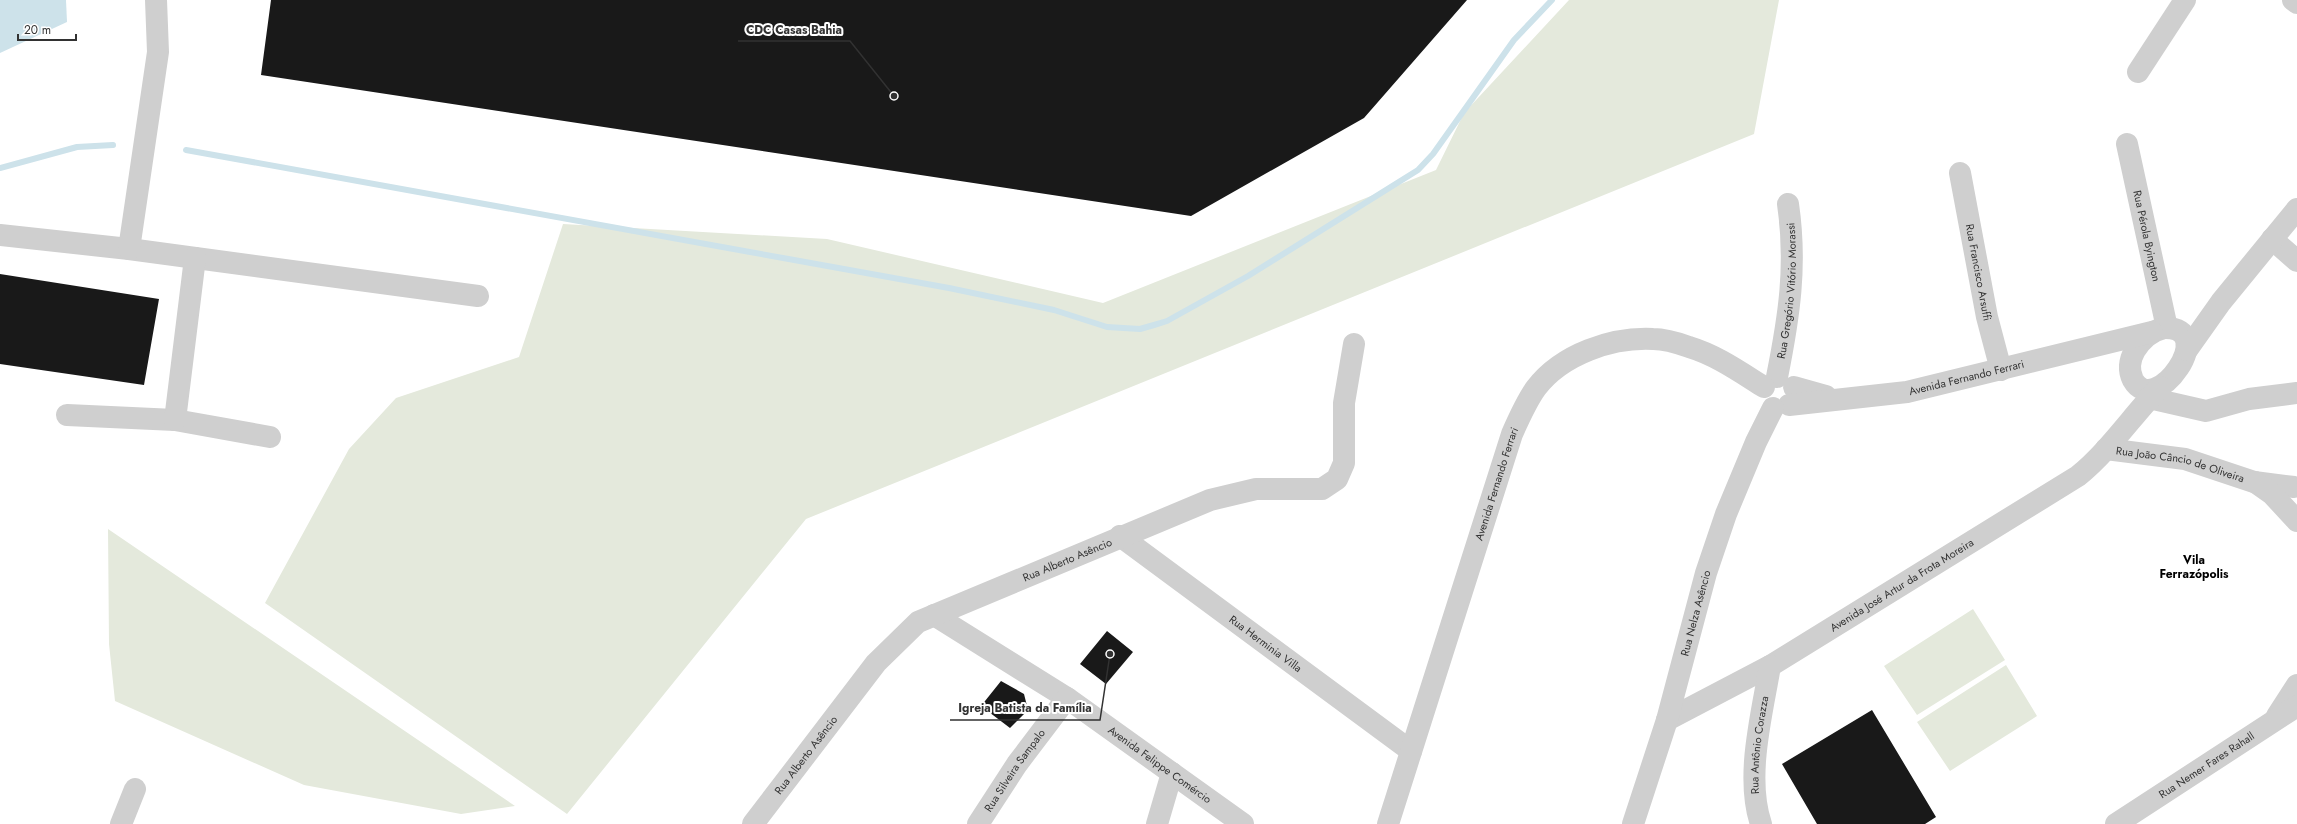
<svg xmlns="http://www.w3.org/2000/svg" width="2297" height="824" viewBox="0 0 2297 824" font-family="Jost,sans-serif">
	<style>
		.green { fill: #e4e9dc }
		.water { fill: #cde2ea }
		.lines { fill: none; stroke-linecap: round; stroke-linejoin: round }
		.stream { stroke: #cde2ea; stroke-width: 6 }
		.building { fill: #191919 }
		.minor { stroke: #cfcfcf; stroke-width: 22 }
		.labels { text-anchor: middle; stroke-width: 4; stroke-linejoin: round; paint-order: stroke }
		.street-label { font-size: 11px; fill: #323232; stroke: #fff }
		.neighbourhood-label { font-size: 12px; font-weight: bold; fill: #000; stroke: #fff }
		.leader { fill: none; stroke: #323232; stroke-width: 1.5 }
		.callout-dot { fill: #323232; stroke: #fff; stroke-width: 1.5 }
		.callout-label { font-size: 12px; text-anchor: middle; font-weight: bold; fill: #323232; stroke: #fff; stroke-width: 4; stroke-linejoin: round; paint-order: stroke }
	</style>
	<rect width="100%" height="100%" fill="#fff"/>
	<path class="green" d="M 1569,0 L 1779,0 L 1754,134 L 806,519 L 567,814 L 265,603 L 349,449 L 396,398 L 519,357 L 563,224 L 827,239 L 1103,303 L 1436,170 L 1464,113 Z
		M 108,529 L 515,806 L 461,814 L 304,785 L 115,701 L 109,644 Z
		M 1973,609 L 2005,660 L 1917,715 L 1884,666 Z
		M 2006,665 L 2037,716 L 1950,771 L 1917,722 Z"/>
	<path class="water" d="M 0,0 L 66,0 L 67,22 L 0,53 Z"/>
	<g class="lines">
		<path class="stream" d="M 186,150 L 949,288 L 1054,310 L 1107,327 L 1140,329 L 1154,325 L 1167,321 L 1248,276 L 1418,170 L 1433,154 L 1514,40 L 1552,0
			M 0,168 L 77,147 L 113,145"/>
	</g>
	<path class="building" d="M 271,0 L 1467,0 L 1364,118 L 1191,216 L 261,75 Z
		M 0,274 L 159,299 L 144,385 L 0,364 Z
		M 1107,631 L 1133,652 L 1106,684 L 1080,664 Z
		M 1001,681 L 1024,694 L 1028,710 L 1010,728 L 981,706 Z
		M 1872,710 L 1936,817 L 1925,824 L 1817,824 L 1782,764 Z"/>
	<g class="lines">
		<g class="minor">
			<path d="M 2293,0 L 2297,3"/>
			<path d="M 2138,72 L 2185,0"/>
			<path id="s1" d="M 2127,144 L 2167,328"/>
			<path id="s2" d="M 1960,173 L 1987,317 L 2001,370"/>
			<path d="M 0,235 L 129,249 L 478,296"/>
			<path d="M 2272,239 L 2297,261"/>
			<path d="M 129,249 L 158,52 L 156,0"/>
			<path d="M 2164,328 C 2221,326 2155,420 2133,380 C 2128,370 2130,359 2135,350 C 2142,339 2151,331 2164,328 Z"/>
			<path d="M 2187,350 L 2221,302 L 2297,209"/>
			<path id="s3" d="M 1777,377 C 1789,317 1797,266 1788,204"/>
			<path d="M 1794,387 L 1826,396"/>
			<path d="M 2149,398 L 2206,411 L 2249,399 L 2297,393"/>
			<path id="s4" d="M 1789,405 L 1907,392 L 2152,332"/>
			<path d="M 67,415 L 175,420 L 270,437"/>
			<path d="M 175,420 L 195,258"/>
			<path id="s5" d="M 2106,449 L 2185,459 L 2254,482 L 2294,487"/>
			<path d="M 2255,482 L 2272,494 L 2297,521"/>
			<path id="s6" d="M 1120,536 L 1411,751"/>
			<path id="s7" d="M 934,615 L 1067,698 L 1243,824"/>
			<path d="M 2277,716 L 2297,685"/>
			<path id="s8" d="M 1667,720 L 1770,666 L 2078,476 C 2109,451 2132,416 2160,387"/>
			<path d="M 121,824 L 135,789"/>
			<path id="s9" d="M 753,824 L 876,663 L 918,622 L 1210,500 L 1256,489 L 1322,489 L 1337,479 L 1344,463 L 1344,403 L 1354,344"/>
			<path id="s10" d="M 978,824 L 1017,764 L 1067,698"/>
			<path d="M 1157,824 L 1172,773"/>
			<path id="s11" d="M 1388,824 L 1512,434 C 1519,418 1526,402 1536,388 C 1562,354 1612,337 1653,339 C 1665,339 1678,343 1689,347 C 1716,355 1740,372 1764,387"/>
			<path id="s12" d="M 1633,824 L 1667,720 L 1706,573 L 1726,514 L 1756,442 L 1773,408"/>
			<path id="s13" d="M 1761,824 C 1745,777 1762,714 1770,666"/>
			<path id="s14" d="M 2116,824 L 2297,706"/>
		</g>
	</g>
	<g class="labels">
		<g class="street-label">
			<text dy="4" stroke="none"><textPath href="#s1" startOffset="94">Rua Pérola Byington</textPath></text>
			<text dy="4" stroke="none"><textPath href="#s2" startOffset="101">Rua Francisco Arsuffi</textPath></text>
			<text dy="4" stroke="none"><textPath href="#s3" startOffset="87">Rua Gregório Vitório Morassi</textPath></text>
			<text dy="4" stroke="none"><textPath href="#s4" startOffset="180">Avenida Fernando Ferrari</textPath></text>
			<text dy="4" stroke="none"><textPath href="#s5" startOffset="76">Rua João Câncio de Oliveira</textPath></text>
			<text dy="4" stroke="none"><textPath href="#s11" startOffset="357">Avenida Fernando Ferrari</textPath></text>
			<text dy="4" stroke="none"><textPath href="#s9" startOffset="423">Rua Alberto Asêncio</textPath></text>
			<text dy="4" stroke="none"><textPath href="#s8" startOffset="271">Avenida José Artur da Frota Moreira</textPath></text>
			<text dy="4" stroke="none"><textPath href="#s12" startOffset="220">Rua Nelza Asêncio</textPath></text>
			<text dy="4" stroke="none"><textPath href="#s6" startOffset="181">Rua Herminia Villa</textPath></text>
			<text dy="4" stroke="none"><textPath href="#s13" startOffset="80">Rua Antônio Corazza</textPath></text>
			<text dy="4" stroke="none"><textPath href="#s9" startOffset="87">Rua Alberto Asêncio</textPath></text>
			<text dy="4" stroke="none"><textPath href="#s7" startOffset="271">Avenida Felippe Comércio</textPath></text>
			<text dy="4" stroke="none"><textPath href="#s14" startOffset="108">Rua Nemer Fares Rahall</textPath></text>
			<text dy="4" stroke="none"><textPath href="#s10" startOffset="65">Rua Silveira Sampalo</textPath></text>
		</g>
		<g class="neighbourhood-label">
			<text x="2194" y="564">Vila<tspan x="2194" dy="14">Ferrazópolis</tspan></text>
		</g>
	</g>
	<path class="leader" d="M894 96L850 41H738M1110 654L1100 720H950"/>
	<g class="callout-dot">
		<circle cx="894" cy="96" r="4"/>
		<circle cx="1110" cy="654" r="4"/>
	</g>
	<g class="callout-label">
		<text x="794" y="34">CDC Casas Bahia</text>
		<text x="1025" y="712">Igreja Batista da Família</text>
	</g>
	<path d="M18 34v6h58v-6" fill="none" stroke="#323232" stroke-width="2"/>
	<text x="24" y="34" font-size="12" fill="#323232" stroke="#ffffff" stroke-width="3" paint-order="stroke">20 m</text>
</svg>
